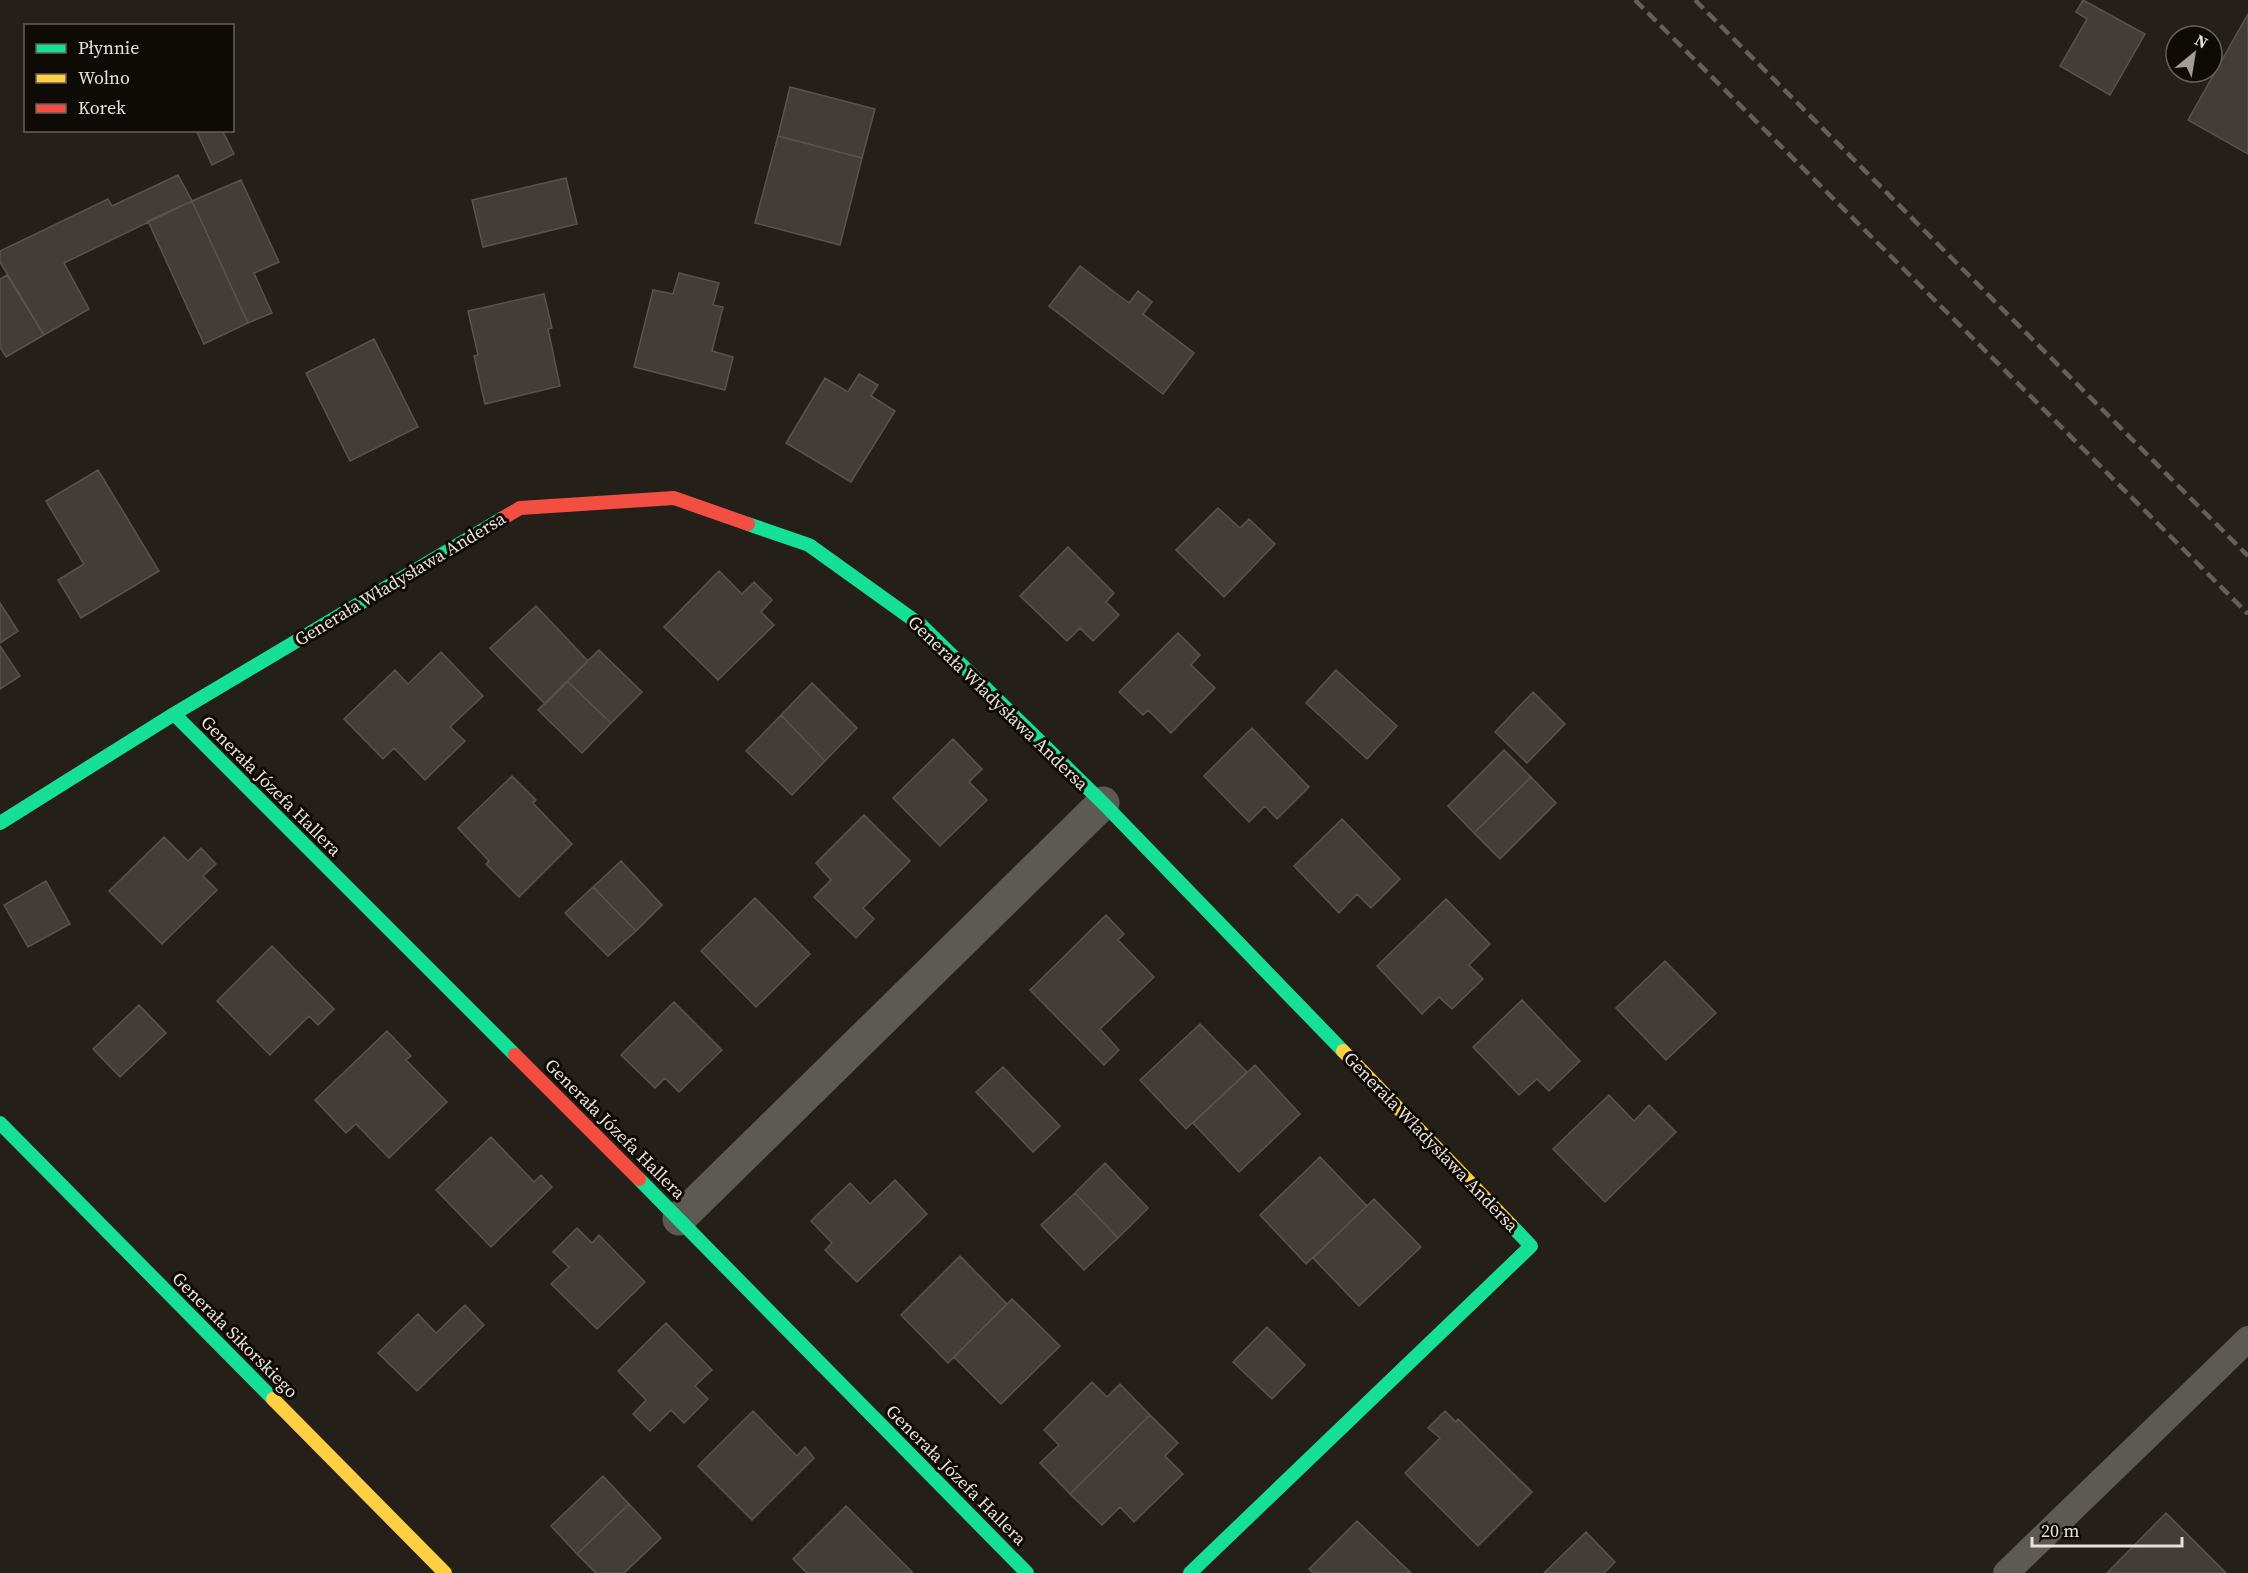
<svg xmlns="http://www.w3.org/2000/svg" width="2248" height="1573" viewBox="0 0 2248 1573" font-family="'Source Serif 4',serif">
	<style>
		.building { fill: #433d38; stroke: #59534e; stroke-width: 1.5 }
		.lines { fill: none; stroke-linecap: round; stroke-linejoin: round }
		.lane { stroke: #5d5954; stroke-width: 26 }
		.street { stroke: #5d5954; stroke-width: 33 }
		.fast { stroke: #16e098; stroke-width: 14 }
		.slow { stroke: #ffcf43; stroke-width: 14 }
		.jam { stroke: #f24e42; stroke-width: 14 }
		.rail { stroke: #635f59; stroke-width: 4.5; stroke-dasharray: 12 6; stroke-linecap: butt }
		.labels { text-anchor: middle; stroke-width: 6; stroke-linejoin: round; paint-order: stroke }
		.street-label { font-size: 18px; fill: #e7e1d9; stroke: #0e0a06 }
	</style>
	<rect width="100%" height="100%" fill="#241f18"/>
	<path class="building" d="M 2083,0 L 2145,34 L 2110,95 L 2060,66 L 2087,19 L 2076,12 Z
		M 2248,14 L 2248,154 L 2188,120 Z
		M 790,87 L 875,109 L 862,158 L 778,136 Z
		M 196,130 L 222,130 L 234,154 L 212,165 Z
		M 778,136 L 862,158 L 840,245 L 755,223 Z
		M 178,175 L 192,201 L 64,263 L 89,309 L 44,335 L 0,262 L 0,251 L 108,199 L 112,206 Z
		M 566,178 L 577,224 L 483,247 L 472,200 Z
		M 241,180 L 279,262 L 254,273 L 272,313 L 248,323 L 192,201 Z
		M 192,201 L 248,323 L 204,344 L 148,221 Z
		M 1080,266 L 1129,303 L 1138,291 L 1152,302 L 1143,314 L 1194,353 L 1163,394 L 1049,306 Z
		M 679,273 L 719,283 L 713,305 L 723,307 L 712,351 L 733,357 L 725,390 L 634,367 L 653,290 L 673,294 Z
		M 7,275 L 44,335 L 6,357 L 0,347 L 0,279 Z
		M 544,294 L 552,328 L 548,329 L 560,386 L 485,404 L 474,356 L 478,355 L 468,311 Z
		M 374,339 L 418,427 L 350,461 L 306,373 Z
		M 859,374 L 878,385 L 871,396 L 895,411 L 851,482 L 786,443 L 825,378 L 848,392 Z
		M 98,470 L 159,571 L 81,618 L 58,580 L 84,564 L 46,501 Z
		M 1218,508 L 1240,528 L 1249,519 L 1275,544 L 1224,597 L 1176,550 Z
		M 1068,547 L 1114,593 L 1106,602 L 1119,615 L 1093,641 L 1080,628 L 1067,641 L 1020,596 Z
		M 719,571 L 742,594 L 754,582 L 772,600 L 761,612 L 774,625 L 718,680 L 664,627 Z
		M 0,603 L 18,631 L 0,643 Z
		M 536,606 L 588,661 L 545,704 L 490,648 Z
		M 1178,633 L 1200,655 L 1191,665 L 1215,688 L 1171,733 L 1148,710 L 1143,715 L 1119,692 Z
		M 0,646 L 20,676 L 0,689 Z
		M 599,650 L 642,692 L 611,723 L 567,681 Z
		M 441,652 L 483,696 L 450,727 L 465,741 L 425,780 L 394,748 L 383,759 L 344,719 L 395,670 L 408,684 Z
		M 1336,670 L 1397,726 L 1367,759 L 1306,703 Z
		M 567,681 L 611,723 L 582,753 L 538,710 Z
		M 812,683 L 857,728 L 825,761 L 781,715 Z
		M 1533,692 L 1565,724 L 1527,763 L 1495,732 Z
		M 781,715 L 825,761 L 792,795 L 746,751 Z
		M 1252,728 L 1309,787 L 1277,819 L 1265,806 L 1249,822 L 1204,776 Z
		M 953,739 L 982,769 L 969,782 L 987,800 L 940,846 L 893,798 Z
		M 1504,750 L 1531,777 L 1474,833 L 1448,806 Z
		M 512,776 L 536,800 L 533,803 L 572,844 L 519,897 L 486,864 L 489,861 L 458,828 Z
		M 1531,777 L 1556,803 L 1500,859 L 1474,833 Z
		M 864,815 L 910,861 L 863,908 L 874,919 L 856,938 L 814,897 L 831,880 L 816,863 Z
		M 1342,819 L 1400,879 L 1371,908 L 1357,894 L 1339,913 L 1294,866 Z
		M 164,837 L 188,861 L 201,848 L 216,864 L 203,876 L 217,890 L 162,944 L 109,891 Z
		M 621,861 L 662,905 L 636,931 L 593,887 Z
		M 46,881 L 70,924 L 28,947 L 4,905 Z
		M 593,887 L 636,931 L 608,956 L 565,913 Z
		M 755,898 L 810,954 L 756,1007 L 701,951 Z
		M 1446,899 L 1490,944 L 1469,965 L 1483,979 L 1452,1009 L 1439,997 L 1422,1014 L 1377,966 Z
		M 1106,915 L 1124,934 L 1118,940 L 1154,977 L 1100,1029 L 1119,1050 L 1104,1065 L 1030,990 Z
		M 272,946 L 334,1009 L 318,1025 L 309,1016 L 270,1055 L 217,1001 Z
		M 1665,961 L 1716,1013 L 1666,1060 L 1616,1008 Z
		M 1522,1000 L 1580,1061 L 1549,1091 L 1537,1079 L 1519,1095 L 1473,1047 Z
		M 674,1002 L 722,1050 L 679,1092 L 665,1078 L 655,1088 L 621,1055 Z
		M 139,1005 L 166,1033 L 120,1077 L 93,1049 Z
		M 1200,1024 L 1247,1072 L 1186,1129 L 1140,1080 Z
		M 387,1031 L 411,1056 L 406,1060 L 447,1102 L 389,1158 L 356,1124 L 346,1133 L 315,1100 Z
		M 1255,1065 L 1300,1114 L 1239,1172 L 1193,1123 Z
		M 1003,1067 L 1060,1126 L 1033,1152 L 976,1092 Z
		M 1609,1095 L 1634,1121 L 1649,1105 L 1676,1132 L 1605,1202 L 1553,1149 Z
		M 491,1137 L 534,1182 L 541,1175 L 552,1187 L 491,1247 L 436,1190 Z
		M 1320,1157 L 1367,1206 L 1306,1264 L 1260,1215 Z
		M 1105,1163 L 1148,1208 L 1118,1238 L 1075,1193 Z
		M 895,1180 L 927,1214 L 857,1282 L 825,1250 L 832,1243 L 811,1221 L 850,1183 L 870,1204 Z
		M 1075,1193 L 1118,1238 L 1084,1270 L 1041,1225 Z
		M 1374,1199 L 1421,1247 L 1359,1306 L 1313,1258 Z
		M 577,1228 L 592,1243 L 599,1235 L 645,1282 L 597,1329 L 551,1284 L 569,1267 L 553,1252 Z
		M 960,1256 L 1007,1304 L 948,1363 L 901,1315 Z
		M 1012,1299 L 1060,1346 L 1001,1404 L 954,1357 Z
		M 465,1305 L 484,1325 L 417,1391 L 378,1353 L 418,1314 L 436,1333 Z
		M 666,1323 L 712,1370 L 695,1386 L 708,1399 L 684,1423 L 671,1410 L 650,1431 L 633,1414 L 646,1400 L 618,1371 Z
		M 1267,1327 L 1305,1365 L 1272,1399 L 1233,1362 Z
		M 1092,1382 L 1107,1397 L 1120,1384 L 1150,1415 L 1070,1494 L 1040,1463 L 1059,1445 L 1044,1430 Z
		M 753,1411 L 797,1456 L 805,1447 L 814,1458 L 752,1520 L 698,1466 Z
		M 1445,1411 L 1456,1422 L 1458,1419 L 1532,1492 L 1478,1546 L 1405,1473 L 1440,1438 L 1428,1428 Z
		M 1150,1415 L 1178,1443 L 1165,1456 L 1183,1474 L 1134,1522 L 1120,1507 L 1102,1525 L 1070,1494 Z
		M 603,1476 L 629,1504 L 577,1554 L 551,1526 Z
		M 629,1504 L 661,1538 L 624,1573 L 596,1573 L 577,1554 Z
		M 846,1506 L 913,1573 L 807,1573 L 793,1559 Z
		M 2166,1513 L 2226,1573 L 2107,1573 Z
		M 1357,1521 L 1411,1573 L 1313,1573 L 1309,1569 Z
		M 1586,1532 L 1615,1562 L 1604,1573 L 1544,1573 Z"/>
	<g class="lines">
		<path class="lane" d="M 2006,1573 L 2248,1339"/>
		<path class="street" d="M 679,1219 L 1103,803"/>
		<path class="fast" d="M 748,524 L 809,545 L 922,626 L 1103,803 L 1343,1051
			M 174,714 L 515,1055
			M 0,823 L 174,714 L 503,518
			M 0,1123 L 273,1399
			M 639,1179 L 1027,1573
			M 1190,1573 L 1531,1246 L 1511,1225"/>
		<path class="slow" d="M 1343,1051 L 1511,1225
			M 273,1399 L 445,1573"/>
		<path class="jam" d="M 503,518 L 520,508 L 674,498 L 748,524
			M 515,1055 L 639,1179"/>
		<path class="rail" d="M 1635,0 L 2248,614
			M 1695,0 L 2248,556"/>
	</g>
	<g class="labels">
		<g class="street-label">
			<text transform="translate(400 579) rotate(-31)" y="6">Generała Władysława Andersa</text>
			<text transform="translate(998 703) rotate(44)" y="6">Generała Władysława Andersa</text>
			<text transform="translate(271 786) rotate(45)" y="6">Generała Józefa Hallera</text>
			<text transform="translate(615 1129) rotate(45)" y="6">Generała Józefa Hallera</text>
			<text transform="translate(1431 1142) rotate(46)" y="6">Generała Władysława Andersa</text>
			<text transform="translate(235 1335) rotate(45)" y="6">Generała Sikorskiego</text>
			<text transform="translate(956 1475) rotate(45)" y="6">Generała Józefa Hallera</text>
		</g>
	</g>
	<rect x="24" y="24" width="210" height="108" fill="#0e0a06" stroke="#65605a" stroke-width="1.5"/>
	<rect x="36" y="44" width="30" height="9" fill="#16e098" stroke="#65605a" stroke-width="1.5"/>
	<text x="78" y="54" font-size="18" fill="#e7e1d9">Płynnie</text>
	<rect x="36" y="74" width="30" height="9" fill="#ffcf43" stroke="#65605a" stroke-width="1.5"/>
	<text x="78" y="84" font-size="18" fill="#e7e1d9">Wolno</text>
	<rect x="36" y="104" width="30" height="9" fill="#f24e42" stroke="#65605a" stroke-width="1.5"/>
	<text x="78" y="114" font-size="18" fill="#e7e1d9">Korek</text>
	<g transform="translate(2194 54) rotate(30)"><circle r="28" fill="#0e0a06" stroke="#65605a" stroke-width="1.5"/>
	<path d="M0-4.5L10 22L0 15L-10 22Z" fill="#a39d95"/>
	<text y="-9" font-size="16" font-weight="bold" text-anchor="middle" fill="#e7e1d9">N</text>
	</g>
	<path d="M2032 1537v9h150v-9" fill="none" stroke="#e7e1d9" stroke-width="3"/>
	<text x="2041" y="1537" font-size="18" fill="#e7e1d9" stroke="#0e0a06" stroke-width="4.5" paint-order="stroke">20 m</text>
</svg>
